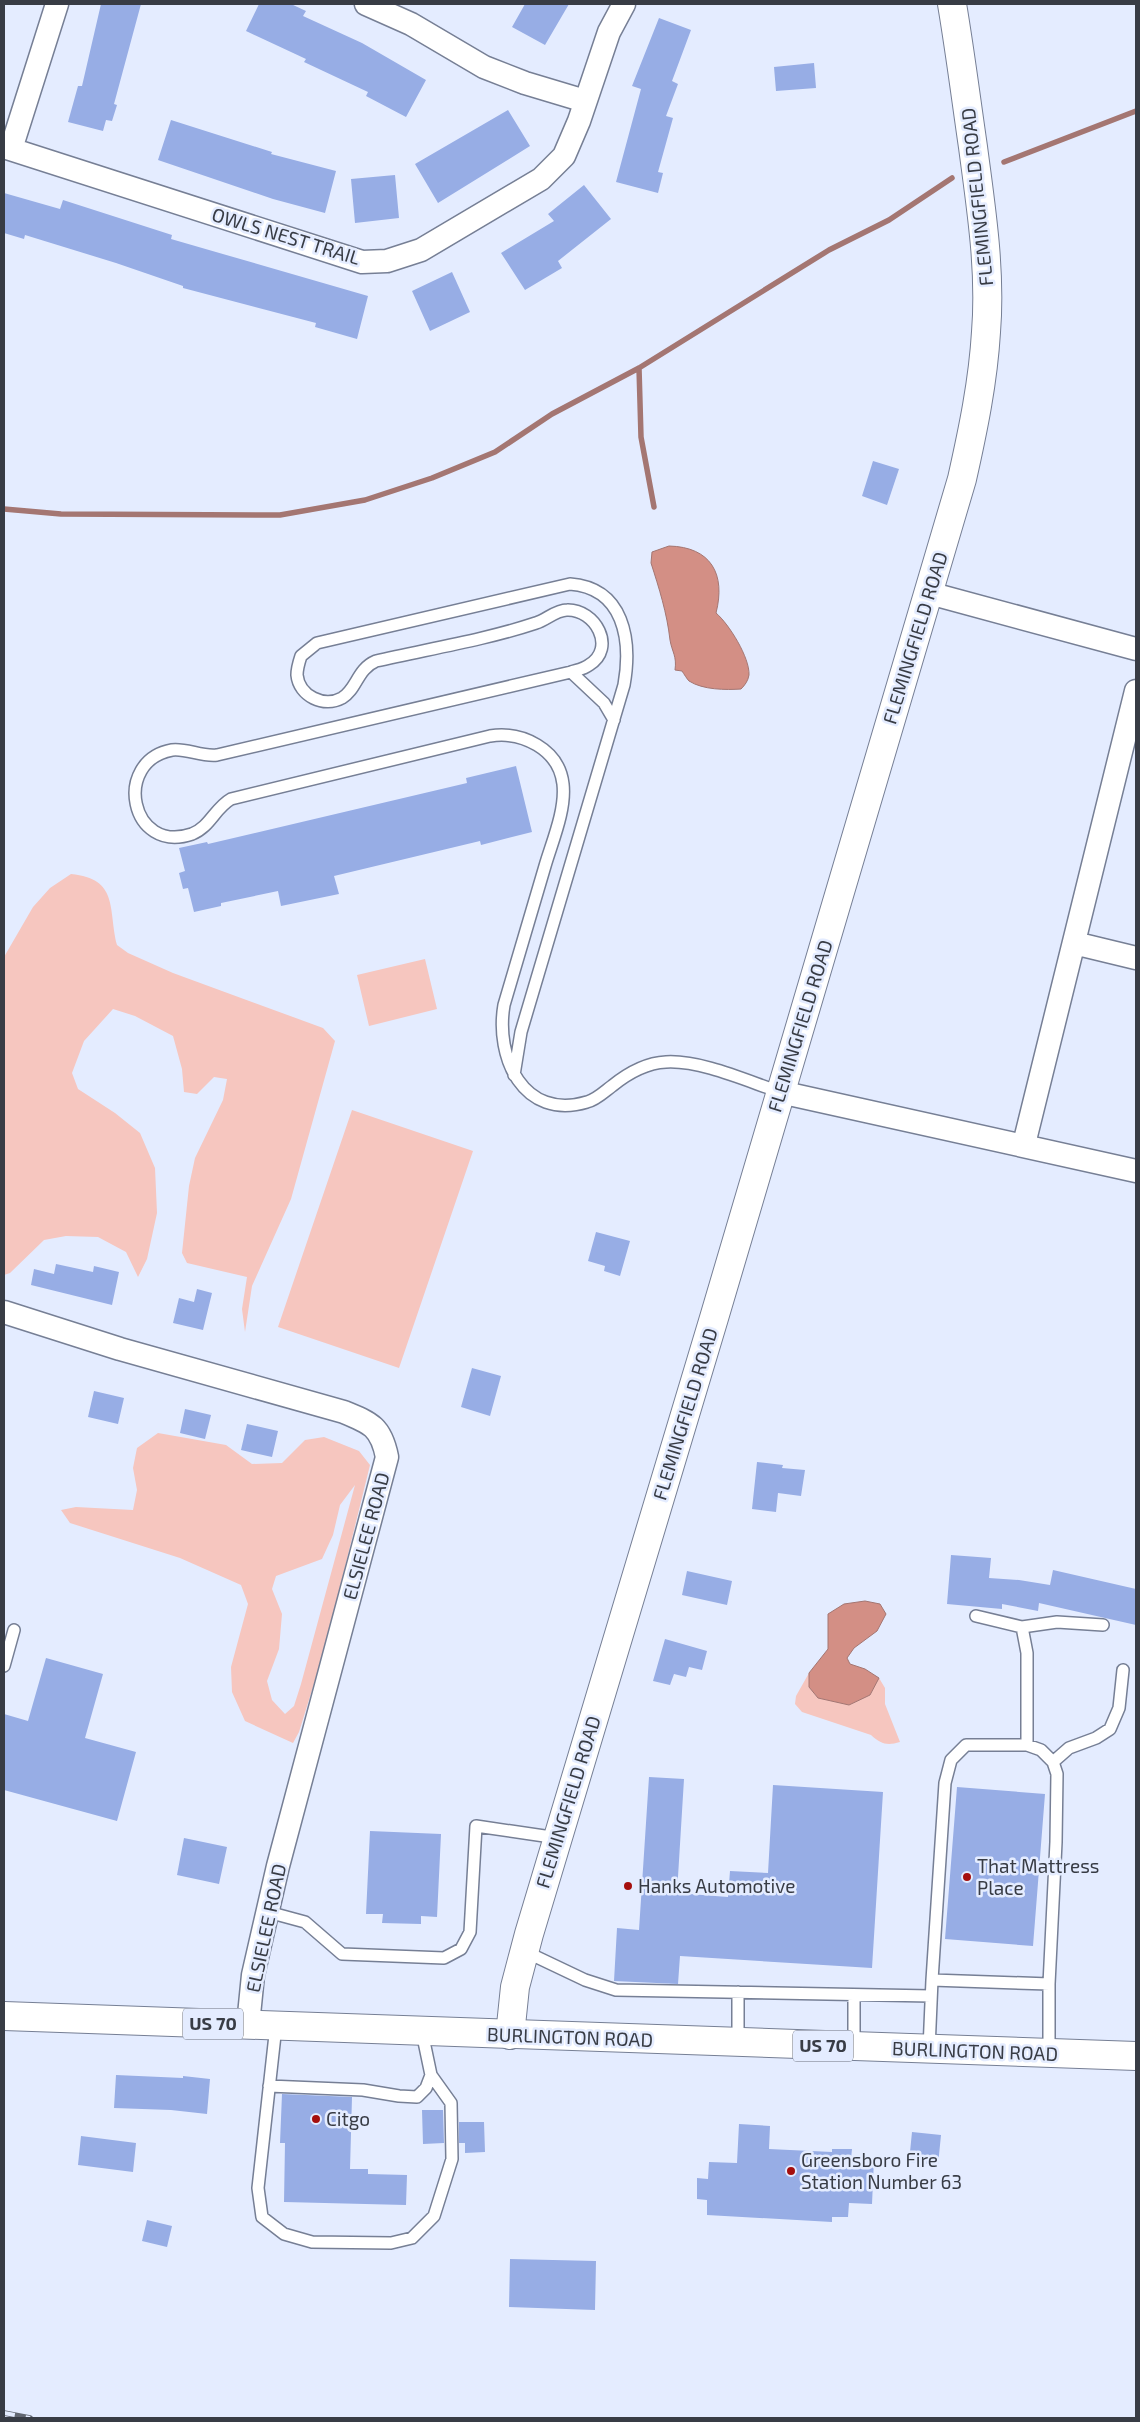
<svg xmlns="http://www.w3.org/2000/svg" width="1140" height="2422" viewBox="0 0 1140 2422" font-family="'Exo 2',sans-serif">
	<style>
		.green { fill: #f6c6bf; fill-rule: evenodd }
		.water { fill: #d38f85; stroke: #a47672 }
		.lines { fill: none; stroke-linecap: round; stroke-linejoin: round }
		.stream { stroke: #a47672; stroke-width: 5.5 }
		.building { fill: #97ade5 }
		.service-casing { stroke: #767f95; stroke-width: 14 }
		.minor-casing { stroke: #767f95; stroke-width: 25 }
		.tertiary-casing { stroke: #767f95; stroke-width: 30 }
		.trunk-casing { stroke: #767f95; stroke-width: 30 }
		.service { stroke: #fff; stroke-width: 11 }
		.minor { stroke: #fff; stroke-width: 22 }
		.tertiary { stroke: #fff; stroke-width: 28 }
		.trunk { stroke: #fff; stroke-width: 28 }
		.rail-casing { stroke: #626772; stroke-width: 5.5 }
		.rail { stroke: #e4ecff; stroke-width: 4; stroke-dasharray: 11; stroke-linecap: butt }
		.poi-dot { fill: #a50f0e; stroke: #e4ecff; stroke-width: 2 }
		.labels { text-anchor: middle; stroke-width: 5; stroke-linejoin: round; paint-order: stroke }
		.shield { fill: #e4ecff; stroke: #6c717d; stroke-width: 1 }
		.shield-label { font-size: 18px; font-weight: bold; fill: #383c45 }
		.street-label { font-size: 19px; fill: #383c45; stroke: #e4ecff }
		.poi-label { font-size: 19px; fill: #383c45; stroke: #e4ecff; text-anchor: start }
	</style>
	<rect width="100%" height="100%" fill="#e4ecff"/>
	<path class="green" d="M 71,874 C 119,879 108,908 117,945 L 128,953 L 173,973 L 323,1028 L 335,1041 L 291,1199 L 252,1286 L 245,1332 L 242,1309 L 247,1277 L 187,1263 L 182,1253 L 189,1186 L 195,1158 L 223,1100 L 227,1079 L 214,1077 L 197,1094 L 184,1092 L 182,1069 L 173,1036 L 135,1016 L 113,1009 L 84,1041 L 72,1073 L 78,1089 L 115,1113 L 140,1133 L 155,1168 L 157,1213 L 147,1259 L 138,1277 L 126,1252 L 98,1237 L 66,1236 L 44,1240 L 10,1273 L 4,1275 L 4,957 L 33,907 L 50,888 Z
		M 425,959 L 437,1009 L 369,1026 L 357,975 Z
		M 352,1110 L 473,1151 L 399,1368 L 278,1327 Z
		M 158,1433 L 226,1445 L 252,1464 L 282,1463 L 305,1440 L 324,1437 L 359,1451 L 370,1465 L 325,1648 L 299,1732 L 293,1743 L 245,1721 L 232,1692 L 231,1667 L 248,1604 L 241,1585 L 180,1558 L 70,1523 L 61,1510 L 76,1507 L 133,1510 L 137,1490 L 133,1468 L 137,1448 ZM 355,1485 L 301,1684 L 294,1706 L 285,1714 L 272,1700 L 267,1681 L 279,1649 L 282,1614 L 272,1589 L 276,1576 L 322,1559 L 333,1535 L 340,1505 Z
		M 809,1673 L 809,1687 L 818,1698 L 849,1705 L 870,1695 L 879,1678 L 885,1688 L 885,1704 L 900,1742 C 887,1746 881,1744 871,1735 L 802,1712 L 795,1704 L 796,1696 Z"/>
	<path class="water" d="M 669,546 C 711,547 726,574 716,613 C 729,624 750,658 749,675 C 748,681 745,685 741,689 C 726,690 703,690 689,681 C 687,679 684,674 682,671 L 675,670 C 677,656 672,652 670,640 C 667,613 659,588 651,563 L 652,552 Z
		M 865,1601 L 880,1604 L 886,1614 L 877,1631 L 854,1648 L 847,1658 L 850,1664 L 865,1669 L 879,1678 L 870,1695 L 849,1705 L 818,1698 L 809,1687 L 809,1673 L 828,1649 L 828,1614 L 844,1604 Z"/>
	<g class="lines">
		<path class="stream" d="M 1004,162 L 1136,111
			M 639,368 L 641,437 L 654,507
			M 4,509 L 61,514 L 280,515 L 365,500 L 432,478 L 495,452 L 552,414 L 639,368 L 829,250 L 889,220 L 952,178"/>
	</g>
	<path class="building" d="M 101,4 L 141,4 L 114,104 L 117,105 L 112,121 L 106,120 L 103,131 L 68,122 L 78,86 L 82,86 Z
		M 259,4 L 291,4 L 306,11 L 303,16 L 362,43 L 426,80 L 406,117 L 366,96 L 368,92 L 304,62 L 306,59 L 246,31 Z
		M 525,4 L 569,4 L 545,45 L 512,27 Z
		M 659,18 L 691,30 L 672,81 L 678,84 L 666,116 L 673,118 L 658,172 L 663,173 L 658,193 L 616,182 L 641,89 L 632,86 Z
		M 814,63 L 816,88 L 776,91 L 774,67 Z
		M 508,110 L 530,146 L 438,203 L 415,164 Z
		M 171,120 L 272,152 L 271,154 L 336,171 L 325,213 L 273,199 L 158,160 Z
		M 395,175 L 399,218 L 355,223 L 351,179 Z
		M 584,185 L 611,219 L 558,261 L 562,268 L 525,290 L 501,253 L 554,221 L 548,214 Z
		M 4,193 L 60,209 L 63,200 L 172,235 L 171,239 L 368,296 L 357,339 L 315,327 L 316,323 L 183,288 L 183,286 L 116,263 L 25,235 L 24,239 L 4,233 Z
		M 452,272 L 470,312 L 430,331 L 412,291 Z
		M 873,461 L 899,469 L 887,505 L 862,496 Z
		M 516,766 L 532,832 L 481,845 L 480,841 L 334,876 L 339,894 L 281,906 L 278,891 L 221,903 L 221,906 L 194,912 L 188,888 L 183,889 L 179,873 L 185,871 L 179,848 L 207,842 L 208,844 L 467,783 L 466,778 Z
		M 596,1232 L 630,1241 L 620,1276 L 604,1271 L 605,1266 L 588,1261 Z
		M 56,1264 L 93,1272 L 94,1266 L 119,1272 L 112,1305 L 31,1285 L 34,1269 L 54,1274 Z
		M 197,1289 L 212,1293 L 203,1330 L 173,1323 L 179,1298 L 194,1302 Z
		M 472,1368 L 501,1376 L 490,1416 L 461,1407 Z
		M 94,1391 L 124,1398 L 118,1424 L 88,1417 Z
		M 185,1409 L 211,1415 L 205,1439 L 180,1433 Z
		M 247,1424 L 278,1431 L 272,1457 L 241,1450 Z
		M 757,1462 L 783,1465 L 782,1468 L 805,1470 L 801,1496 L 778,1493 L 776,1512 L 752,1509 Z
		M 951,1555 L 991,1558 L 989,1578 L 1019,1580 L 1050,1585 L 1053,1570 L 1136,1589 L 1136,1625 L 1039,1603 L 1038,1611 L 1002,1604 L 1002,1609 L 947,1604 Z
		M 687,1571 L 732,1581 L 727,1605 L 682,1595 Z
		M 665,1639 L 707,1651 L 702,1670 L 689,1667 L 686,1677 L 674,1674 L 670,1685 L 653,1681 Z
		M 46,1658 L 103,1674 L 85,1738 L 136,1752 L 117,1821 L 4,1790 L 4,1714 L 28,1721 Z
		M 649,1777 L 684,1779 L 677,1893 L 728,1897 L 730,1871 L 768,1873 L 773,1785 L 883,1792 L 872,1968 L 680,1956 L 678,1984 L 614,1981 L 617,1928 L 639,1930 Z
		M 957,1787 L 1045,1794 L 1033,1946 L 945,1939 Z
		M 370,1831 L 441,1834 L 437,1917 L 421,1916 L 421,1924 L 382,1923 L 383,1914 L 366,1914 Z
		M 184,1838 L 227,1847 L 219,1884 L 177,1875 Z
		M 116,2075 L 183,2078 L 183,2076 L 210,2079 L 207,2114 L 171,2110 L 114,2108 Z
		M 282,2094 L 352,2097 L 350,2169 L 368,2169 L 368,2174 L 407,2175 L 406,2205 L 284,2202 L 285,2143 L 280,2143 Z
		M 422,2110 L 443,2110 L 444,2143 L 423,2144 Z
		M 459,2122 L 484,2122 L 485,2152 L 465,2153 L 465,2143 L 459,2143 Z
		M 739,2124 L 770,2126 L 769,2149 L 832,2152 L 832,2149 L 852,2149 L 851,2159 L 874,2160 L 872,2204 L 849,2203 L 848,2217 L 832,2217 L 832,2222 L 707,2215 L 707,2200 L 697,2199 L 697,2178 L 708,2179 L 709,2162 L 737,2163 Z
		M 912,2132 L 941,2135 L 938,2165 L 909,2162 Z
		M 81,2136 L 136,2143 L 133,2172 L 78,2165 Z
		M 147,2220 L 172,2226 L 167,2247 L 142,2241 Z
		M 510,2259 L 596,2261 L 595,2310 L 509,2307 Z"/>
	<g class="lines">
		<defs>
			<path id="service" d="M 571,672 L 604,703 L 614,720
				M 514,1075 L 521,1032 L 624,685 C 632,640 624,588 570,584 L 317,643 L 301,656 C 299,662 297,669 297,675 C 299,696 324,708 342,698 C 357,689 357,669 376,661 C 428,649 485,640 536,623 C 546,620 556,610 567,610 C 595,609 617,648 589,665 C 584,669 577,670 571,672 L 217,755 C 202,757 186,748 172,750 C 112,761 130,855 192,834 C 210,827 215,808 231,799 L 490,736 C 522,731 559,749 563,784 C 566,810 552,842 545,866 C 531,912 518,959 504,1005 C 495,1057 523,1121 587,1102 C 596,1100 604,1092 612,1086 C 628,1073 645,1063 666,1062 C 701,1060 747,1081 780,1092
				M 976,1616 L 1022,1627 L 1027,1653 L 1027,1745
				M 1022,1627 L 1057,1622 L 1103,1625
				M 4,1666 L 14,1630
				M 1053,1762 L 1069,1748 L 1096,1738 L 1110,1729 L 1119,1708 L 1123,1670
				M 268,1912 L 305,1922 L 342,1954 L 444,1958 L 461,1949 L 470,1932 L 476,1826 L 558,1838
				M 524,1951 L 585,1980 L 616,1990 L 931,1996
				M 932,1980 L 945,1783 L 951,1760 L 966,1745 L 1027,1745 L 1041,1750 L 1053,1762 L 1057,1774 L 1056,1842 L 1049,1984
				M 738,1992 L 738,2043
				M 854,1995 L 854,2047
				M 276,2026 L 258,2188 L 262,2217 L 284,2234 L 312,2242 L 391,2243 L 412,2238 L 434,2216 L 452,2159 L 451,2103 L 431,2075 L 422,2032
				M 929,2049 L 932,1980 L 1049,1984 L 1049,2054
				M 269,2086 L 363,2090 L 399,2096 L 417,2097 L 426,2088 L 431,2075"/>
			<path id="minor" d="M 366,4 L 411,24 L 484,67 L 525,83 L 585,101
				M 4,147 L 362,262 L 387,261 L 421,250 L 541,179 L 564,156 L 579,121 L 609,32 L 624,4
				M 11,149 L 57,4
				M 929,593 L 1136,649
				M 1074,943 L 1136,958
				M 780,1092 L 1136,1171
				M 1024,1144 L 1136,691
				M 4,1312 L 120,1349 L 344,1412 C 371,1423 381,1427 387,1457 L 278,1866 L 253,1975 L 248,2025"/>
			<path id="tertiary" d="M 510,2035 L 515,1987 L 529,1934 L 714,1318 L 962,479 C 973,430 983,382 986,332 C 991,270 981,208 973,147 C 966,99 960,51 952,4"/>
			<path id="trunk" d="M 4,2016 L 1136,2056"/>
		</defs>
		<use href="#service" class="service-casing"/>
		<use href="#minor" class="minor-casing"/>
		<use href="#tertiary" class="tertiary-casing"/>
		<use href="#trunk" class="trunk-casing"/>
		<use href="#service" class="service"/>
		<use href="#minor" class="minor"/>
		<use href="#tertiary" class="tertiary"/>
		<use href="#trunk" class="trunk"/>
		<defs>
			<path id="rail" d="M 4,2413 L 30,2418"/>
		</defs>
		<use href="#rail" class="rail-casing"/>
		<use href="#rail" class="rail"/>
	</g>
	<g class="poi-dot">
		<circle cx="967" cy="1877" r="5"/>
		<circle cx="628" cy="1886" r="5"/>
		<circle cx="316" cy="2119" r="5"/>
		<circle cx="791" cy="2171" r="5"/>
	</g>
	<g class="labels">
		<g class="shield">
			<rect x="183" y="2008.5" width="60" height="31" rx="4"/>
			<rect x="793" y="2030.5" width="60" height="31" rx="4"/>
		</g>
		<g class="shield-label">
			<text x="213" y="2030">US 70</text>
			<text x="823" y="2052">US 70</text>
		</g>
		<g class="street-label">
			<text transform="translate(977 197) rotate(-96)" y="7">FLEMINGFIELD ROAD</text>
			<text transform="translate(286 236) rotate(17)" y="7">OWLS NEST TRAIL</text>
			<text transform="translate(915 638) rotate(-73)" y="7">FLEMINGFIELD ROAD</text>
			<text transform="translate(800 1026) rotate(-73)" y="7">FLEMINGFIELD ROAD</text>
			<text transform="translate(685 1414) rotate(-73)" y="7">FLEMINGFIELD ROAD</text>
			<text transform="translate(366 1536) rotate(-75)" y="7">ELSIELEE ROAD</text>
			<text transform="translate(568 1802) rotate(-73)" y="7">FLEMINGFIELD ROAD</text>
			<text transform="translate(266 1928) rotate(-78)" y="7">ELSIELEE ROAD</text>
			<text transform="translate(570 2037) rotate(2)" y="7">BURLINGTON ROAD</text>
			<text transform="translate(975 2051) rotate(2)" y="7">BURLINGTON ROAD</text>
		</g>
		<g class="poi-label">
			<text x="977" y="1873">That Mattress<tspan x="977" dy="22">Place</tspan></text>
			<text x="638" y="1893">Hanks Automotive</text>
			<text x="326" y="2126">Citgo</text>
			<text x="801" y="2167">Greensboro Fire<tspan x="801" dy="22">Station Number 63</tspan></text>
		</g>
	</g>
	<rect width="1140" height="2422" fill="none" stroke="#383c45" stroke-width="10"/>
</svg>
